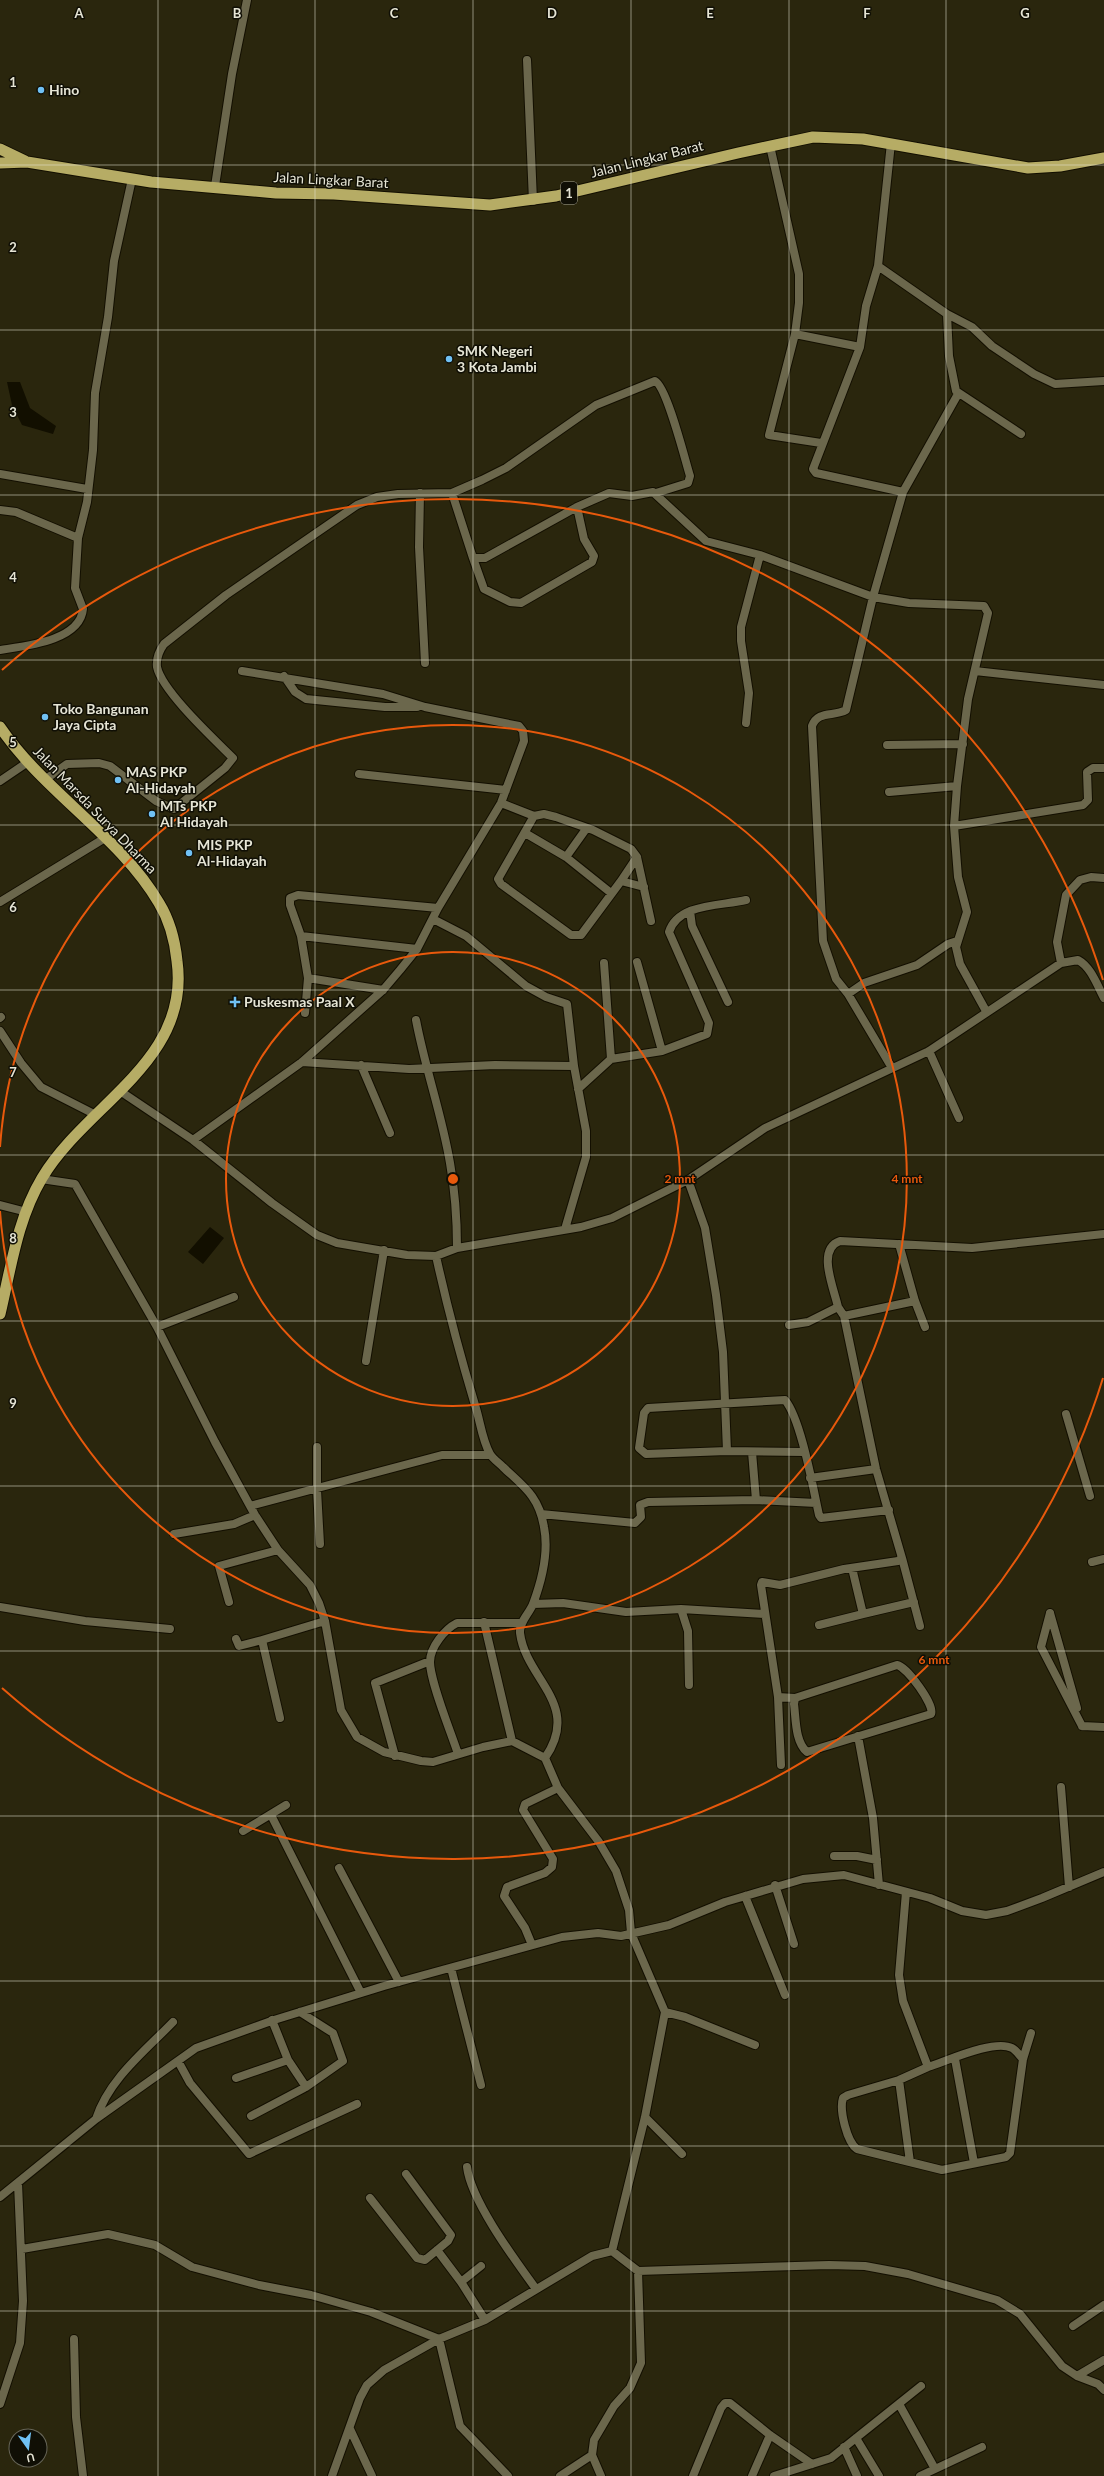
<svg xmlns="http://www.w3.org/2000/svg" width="1104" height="2476" viewBox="0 0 1104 2476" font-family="Lato,sans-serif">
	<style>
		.water { fill: #120f00 }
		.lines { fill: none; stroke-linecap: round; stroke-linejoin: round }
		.minor-casing { stroke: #130f00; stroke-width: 10 }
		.trunk-casing { stroke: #130f00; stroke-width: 13 }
		.minor { stroke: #6b674c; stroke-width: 8 }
		.trunk { stroke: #b6ac65; stroke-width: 11 }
		.grid { fill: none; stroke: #e6e5d5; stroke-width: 1; stroke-opacity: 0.55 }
		.ring { fill: none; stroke: #e8590c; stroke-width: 2 }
		.poi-dot { fill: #70c1f4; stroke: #100f05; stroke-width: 1.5 }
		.labels { text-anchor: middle; stroke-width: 3; stroke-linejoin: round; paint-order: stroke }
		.shield { fill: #100f05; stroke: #a6a597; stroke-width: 1 }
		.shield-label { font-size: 13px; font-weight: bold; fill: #e6e5d5 }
		.poi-label { font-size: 14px; font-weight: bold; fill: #e6e5d5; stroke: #100f05; text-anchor: start }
		.street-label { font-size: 14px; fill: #e6e5d5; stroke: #100f05 }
		.grid-label { font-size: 13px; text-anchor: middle; font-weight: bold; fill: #e6e5d5; stroke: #100f05; stroke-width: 3; stroke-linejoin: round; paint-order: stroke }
		.centre { fill: #e8590c; stroke: #100f05; stroke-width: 2 }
		.ring-label { font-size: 12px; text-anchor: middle; font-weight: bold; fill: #e8590c; stroke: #100f05; stroke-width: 3; stroke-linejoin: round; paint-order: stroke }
	</style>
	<rect width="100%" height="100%" fill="#2a260d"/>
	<path class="water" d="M 7,382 L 20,382 L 30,408 L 56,426 L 53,434 L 22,425 L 12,405 Z
		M 210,1227 L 224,1238 L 203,1264 L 188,1252 Z"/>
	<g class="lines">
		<defs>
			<path id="minor" d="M 527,60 L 533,201
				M 891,143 L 878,266 L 947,314 L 949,356 L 956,391 L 1021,434
				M 770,146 L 799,274 L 799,303 L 795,334 L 860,347
				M 215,186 L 232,74 L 247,0
				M 878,266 L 866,306 L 860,347 L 813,469 L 816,473 L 903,492
				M 947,314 L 972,327 L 992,346 L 1034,374 L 1055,384 L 1104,381
				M 795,334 L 769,435 L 821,443
				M 0,474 L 87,489
				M 420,493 L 419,547 L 425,663
				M 452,493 L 473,558 L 485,558 L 577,507 L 609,493 L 632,496 L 653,492 L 706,541 L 760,555 L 873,597 L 909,603 L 984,606 L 988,613 L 968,699 L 957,786 L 954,826 L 958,877 L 967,912 L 956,947 L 960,964 L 986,1011
				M 0,510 L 16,512 L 78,538 L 75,588 L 83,609 C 80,641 25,646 0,650
				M 78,538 L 87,502 L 93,450 L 95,393 L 108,317 L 114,261 L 132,179
				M 473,558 L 484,589 L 510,602 L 521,603 L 592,562 L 594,556 L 584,539 L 577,507
				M 975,671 L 1104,685
				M 284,676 L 295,692 L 306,699 L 385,707 L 417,707
				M 746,723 L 749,693 L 741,641 L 741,627 L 760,555
				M 887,745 L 963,744
				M 359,774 L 506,790
				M 46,779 L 67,764 L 99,763 L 110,766 L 156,801 L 174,809 L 225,768 L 233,758 C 214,739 162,691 157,667 C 156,658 159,651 164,644 L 226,595 L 357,505 L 377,497 L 398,494 L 452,493 L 482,480 L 506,468 L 596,405 L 655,381 C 667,387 685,460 690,476 L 688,483 L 656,493
				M 0,781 L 28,762
				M 889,792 L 957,786
				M 501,803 L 534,816 L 544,814 L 556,817 L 593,830 L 631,849 L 637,857 L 651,921
				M 534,816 L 498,879 L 501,884 L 571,935 L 581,935 L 621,881 L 644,887
				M 954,826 L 1083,805 L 1088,800 L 1087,772 L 1093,768 L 1104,768
				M 525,833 L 566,857 L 611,893
				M 566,857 L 586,829
				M 621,881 L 637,857
				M 0,902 L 105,838
				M 690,911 L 692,926 L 728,1002
				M 433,919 L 466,936 L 526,986 L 546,997 L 567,1004 L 574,1066
				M 301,936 L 290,905 L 290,898 L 298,895 L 438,908
				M 637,962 L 662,1051
				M 1061,963 L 1057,942 L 1066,895 L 1080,880 L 1091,877 L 1104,878
				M 308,978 L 383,990
				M 848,994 L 864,983 L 917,965 L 948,944 L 957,941
				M 305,1013 L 308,978 L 301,936 L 417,949
				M 0,1018 L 1,1017
				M 416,1020 C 425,1068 442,1115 450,1163 C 455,1191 457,1220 457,1248
				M 0,1031 L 21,1063 L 41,1087 L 96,1115
				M 929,1051 L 959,1118
				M 611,1059 L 662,1051 L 707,1034 L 709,1023 L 669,932 C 678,903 722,906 746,900
				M 302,1062 L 409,1069 L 495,1065 L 574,1066 L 586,1131 L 586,1157 L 565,1229
				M 361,1065 L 390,1133
				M 892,1068 L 848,994 L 836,979 L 823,941 L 812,726 C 818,710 834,717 846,710 L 873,597 L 903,492 L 958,394
				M 578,1089 L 611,1059 L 604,963
				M 120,1091 L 193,1140 L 272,1203 L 317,1235 L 337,1243 L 407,1255 L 436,1256 L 457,1248 L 581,1227 L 612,1218 L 688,1180 L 765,1128 L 929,1051 L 1061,963 L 1078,960 C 1091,967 1097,985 1104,998
				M 193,1140 L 302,1062 L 383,990 L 400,970 L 417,949 L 438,908 L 501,803 L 524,741 L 523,731 L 519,726 L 425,707 L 383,694 L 242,671
				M 41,1179 L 75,1184 L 157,1327 L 215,1442 L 255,1515 L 278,1550 L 310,1585 L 319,1603 L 325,1621 L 341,1710 L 357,1737 L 384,1752 L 421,1761 L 433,1762 L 483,1747 L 512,1741 L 545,1758 C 582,1704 526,1680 520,1633 C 519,1622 529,1614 533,1604 C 542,1580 549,1552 544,1527 C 539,1496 523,1486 503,1467 C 499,1463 493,1459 490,1454 C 482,1440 480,1420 475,1405 C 460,1355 447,1306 436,1256
				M 688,1180 L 705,1228 L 716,1295 L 723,1352 L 727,1451
				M 0,1205 L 27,1212
				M 899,1244 L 915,1301 L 925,1327
				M 838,1307 C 834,1288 816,1249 840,1241 L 972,1248 L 1104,1234
				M 789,1325 L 808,1322 L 838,1307 L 844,1316 L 915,1301
				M 157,1327 L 234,1297
				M 366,1361 L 384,1250
				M 1066,1414 L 1090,1496
				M 317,1447 L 317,1490 L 320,1544
				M 804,1452 L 727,1451 L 646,1454 L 639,1448 L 644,1413 L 648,1408 L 785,1400 C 801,1419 813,1488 819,1515 L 821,1518 L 889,1510
				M 810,1478 L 876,1469
				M 756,1500 L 816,1503
				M 250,1506 L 442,1455 L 490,1455
				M 541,1514 L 635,1523 L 641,1517 L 640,1505 L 648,1502 L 756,1500 L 752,1452
				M 174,1534 L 234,1524 L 255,1515
				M 902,1558 L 920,1626
				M 1092,1562 L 1104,1559
				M 852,1568 L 863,1614 L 914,1602
				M 229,1602 L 219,1566 L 278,1550
				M 533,1604 L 563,1603 L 626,1612 L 681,1609 L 765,1614
				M 0,1607 L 85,1621 L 170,1629
				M 681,1609 L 688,1631 L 689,1685
				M 1050,1613 L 1041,1647 L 1082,1726
				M 1050,1613 L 1077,1708
				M 484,1622 L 512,1741
				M 819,1625 L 863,1614
				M 236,1639 L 239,1646 L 262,1640
				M 897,1665 C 907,1667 935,1705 931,1714 L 807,1752 C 795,1742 796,1719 794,1704 L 795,1698 Z
				M 778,1697 L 795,1698
				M 280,1718 L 262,1640 L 325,1621
				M 1082,1726 L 1104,1727
				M 858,1736 L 873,1818 L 879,1885
				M 458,1754 C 451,1732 430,1682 430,1662 C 430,1647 445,1629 457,1623 L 521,1623
				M 395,1756 L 375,1683 L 430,1661
				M 545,1758 L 558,1788 L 599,1842 L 616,1871 L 629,1910 L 631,1933 L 665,2012 L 645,2117 L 612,2251
				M 781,1765 L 778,1697 L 761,1585 L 762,1582 L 780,1585 L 844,1569 L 898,1561 L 902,1558 L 876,1469 L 844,1316
				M 1061,1787 L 1069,1887
				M 271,1815 L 361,1993
				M 243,1831 L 286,1805
				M 834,1856 L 857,1856 L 877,1860
				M 339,1868 L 399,1982
				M 775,1885 L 794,1944
				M 906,1892 L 899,1975 L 903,2001 L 928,2067 L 899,2080 L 848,2095 L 843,2098 C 839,2110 847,2142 857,2149 L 942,2170 L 1006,2157 L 1010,2153 L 1023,2059 L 1031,2033
				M 745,1896 L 785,1995
				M 532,1945 L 525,1928 L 504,1896 L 507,1887 L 545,1873 L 552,1867 L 553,1859 L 523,1810 L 525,1804 L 558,1788
				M 451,1968 L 481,2085
				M 665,2012 L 685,2017 L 755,2045
				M 272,2020 L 288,2060 L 306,2087
				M 955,2059 L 974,2163
				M 178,2061 L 190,2083 L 249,2154 L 357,2104
				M 928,2067 C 947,2061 994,2039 1012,2048 C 1016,2050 1019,2055 1023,2059
				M 236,2078 L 288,2060
				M 899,2080 L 910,2162
				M 251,2116 L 306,2087 L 343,2061 L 333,2033 L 300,2012
				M 645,2117 L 682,2154
				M 96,2119 C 109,2079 145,2051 173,2022
				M 467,2167 C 471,2201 515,2260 536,2289
				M 0,2197 L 96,2119 L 196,2048 L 274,2020 L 384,1986 L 562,1937 L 598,1933 L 621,1936 L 669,1925 L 725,1902 L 803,1879 L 844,1875 L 930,1898 L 962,1911 L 986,1915 L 1007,1911 L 1042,1898 L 1104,1872
				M 370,2198 L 417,2258 L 425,2260 L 448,2241 L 451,2235 L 406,2174
				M 22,2249 L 108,2234 L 155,2245 L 192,2267 L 259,2285 L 311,2295 L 371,2312 L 439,2339
				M 437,2250 L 461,2282 L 485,2320
				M 461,2282 L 481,2266
				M 1073,2326 L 1104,2305
				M 74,2339 L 76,2417 L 83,2476
				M 439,2339 L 460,2426 L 508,2476
				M 1077,2376 L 1104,2360
				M 0,2404 L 20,2343 L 23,2301 L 18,2183
				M 899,2404 L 935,2469
				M 350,2429 L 372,2476
				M 856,2438 L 879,2476
				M 844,2447 L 857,2476
				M 332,2476 L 360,2398 L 367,2385 L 384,2370 L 439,2339 L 485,2320 L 592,2256 L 612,2251 L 638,2271 L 829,2265 L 865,2266 L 908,2274 L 997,2300 L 1020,2314 L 1062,2366 L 1077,2376 L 1098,2384 L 1104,2390
				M 560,2476 L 592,2455
				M 601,2476 L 592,2455 L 594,2440 L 614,2406 L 630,2388 L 641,2363 L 638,2271
				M 693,2476 L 721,2408 L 725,2403 L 730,2403 L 770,2435 L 812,2464
				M 752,2476 L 770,2435
				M 774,2476 L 831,2458 L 921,2386
				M 920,2476 L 982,2447"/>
			<path id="trunk" d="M 0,149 L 25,161
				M 0,163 L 27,162 L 151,182 L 276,193 L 334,194 L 490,205 L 556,196 L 738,153 L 813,137 L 863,139 L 1028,168 L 1060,166 L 1104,158
				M 0,727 C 44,792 120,836 159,903 C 170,921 175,941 177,961 C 191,1061 86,1104 42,1178 C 17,1220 11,1268 0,1314"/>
		</defs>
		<use href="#minor" class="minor-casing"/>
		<use href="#trunk" class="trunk-casing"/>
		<use href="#minor" class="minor"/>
		<use href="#trunk" class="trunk"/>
	</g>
	<path class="grid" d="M 158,0 L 158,2476M 315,0 L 315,2476M 473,0 L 473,2476M 631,0 L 631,2476M 789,0 L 789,2476M 946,0 L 946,2476M 0,165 L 1104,165M 0,330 L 1104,330M 0,495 L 1104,495M 0,660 L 1104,660M 0,825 L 1104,825M 0,990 L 1104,990M 0,1155 L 1104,1155M 0,1321 L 1104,1321M 0,1486 L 1104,1486M 0,1651 L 1104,1651M 0,1816 L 1104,1816M 0,1981 L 1104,1981M 0,2146 L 1104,2146M 0,2311 L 1104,2311"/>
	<g class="ring">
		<circle cx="453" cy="1179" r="227"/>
		<path d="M0 1147A454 454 0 1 1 0 1211"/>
		<path d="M1103 1378A680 680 0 0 1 2 1688M2 670A680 680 0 0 1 1103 980"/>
	</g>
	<g class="poi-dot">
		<circle cx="41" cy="90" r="4"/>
		<circle cx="449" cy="359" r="4"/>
		<circle cx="45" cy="717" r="4"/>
		<circle cx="118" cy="780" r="4"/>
		<circle cx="152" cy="814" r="4"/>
		<circle cx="189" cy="853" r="4"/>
		<path d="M233 996h4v4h4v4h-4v4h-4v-4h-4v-4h4z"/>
	</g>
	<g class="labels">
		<rect class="shield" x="561" y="182" width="16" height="22" rx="3"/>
		<g class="shield-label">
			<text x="569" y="198">1</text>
		</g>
		<g class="poi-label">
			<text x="49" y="95">Hino</text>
			<text x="457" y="356">SMK Negeri<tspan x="457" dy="16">3 Kota Jambi</tspan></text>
			<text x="53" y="714">Toko Bangunan<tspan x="53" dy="16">Jaya Cipta</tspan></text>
			<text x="126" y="777">MAS PKP<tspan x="126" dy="16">Al-Hidayah</tspan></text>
			<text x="160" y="811">MTs PKP<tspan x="160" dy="16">Al Hidayah</tspan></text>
			<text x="197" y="850">MIS PKP<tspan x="197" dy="16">Al-Hidayah</tspan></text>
			<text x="244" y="1007">Puskesmas Paal X</text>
		</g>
		<g class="street-label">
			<text transform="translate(647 159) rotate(-14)" y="5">Jalan Lingkar Barat</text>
			<text transform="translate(331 180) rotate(3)" y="5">Jalan Lingkar Barat</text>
			<text transform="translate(95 810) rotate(46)" y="5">Jalan Marsda Surya Dharma</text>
		</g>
	</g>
	<g class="grid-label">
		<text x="79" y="18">A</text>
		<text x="237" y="18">B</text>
		<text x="394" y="18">C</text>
		<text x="552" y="18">D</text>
		<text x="710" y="18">E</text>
		<text x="867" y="18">F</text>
		<text x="1025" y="18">G</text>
		<text x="13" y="87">1</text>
		<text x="13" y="252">2</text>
		<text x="13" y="417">3</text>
		<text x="13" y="582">4</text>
		<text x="13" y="747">5</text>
		<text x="13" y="912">6</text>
		<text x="13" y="1077">7</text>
		<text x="13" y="1243">8</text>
		<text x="13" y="1408">9</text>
	</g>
	<circle cx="453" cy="1179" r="6" class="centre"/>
	<g class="ring-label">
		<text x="680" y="1183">2 mnt</text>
		<text x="907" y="1183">4 mnt</text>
		<text x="934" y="1664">6 mnt</text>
	</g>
	<g transform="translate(28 2448) rotate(166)"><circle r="19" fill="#100f05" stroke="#666558"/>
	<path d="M0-3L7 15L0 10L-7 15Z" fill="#70c1f4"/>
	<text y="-6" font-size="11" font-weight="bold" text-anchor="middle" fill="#e6e5d5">U</text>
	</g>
</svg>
